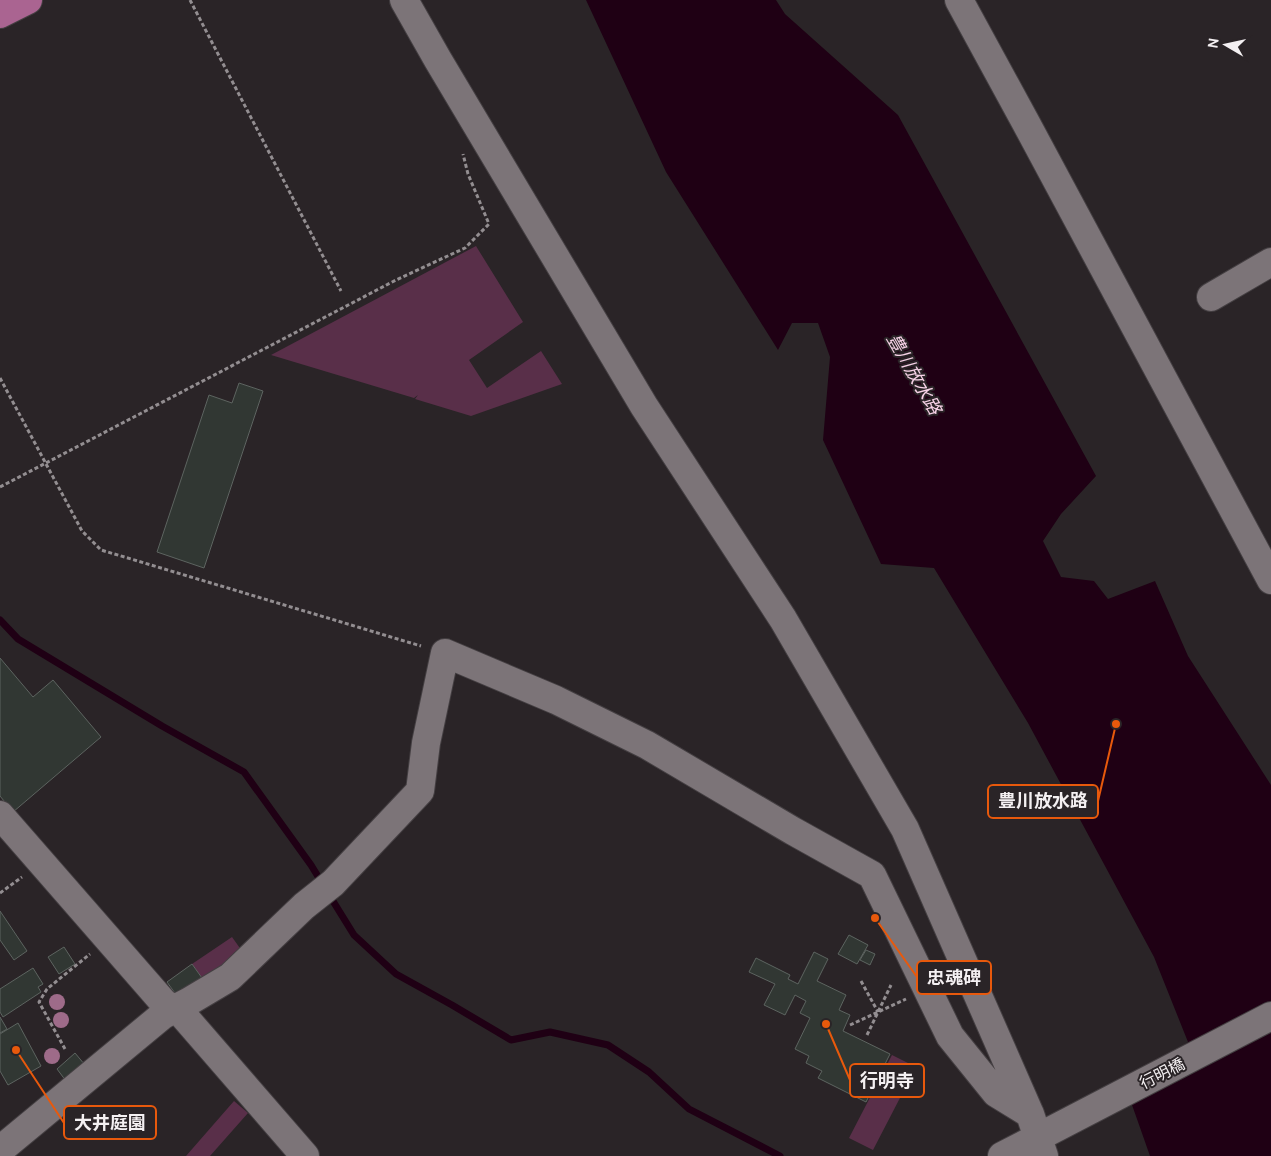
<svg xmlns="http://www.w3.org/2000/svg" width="1271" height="1156" viewBox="0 0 1271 1156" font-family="Cabin,'Noto Sans JP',sans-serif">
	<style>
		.green { fill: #592f49 }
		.water { fill: #1f0014 }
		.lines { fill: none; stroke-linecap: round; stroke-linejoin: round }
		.stream { stroke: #1f0014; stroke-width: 7 }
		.building { fill: #313733; stroke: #5d6460 }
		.minor-casing { stroke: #443f42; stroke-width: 30 }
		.major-casing { stroke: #443f42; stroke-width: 30 }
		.path { stroke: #938e91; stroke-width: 3; stroke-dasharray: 4 2.5; stroke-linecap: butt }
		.minor { stroke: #7c7478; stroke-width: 28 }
		.major { stroke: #aa6491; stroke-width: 28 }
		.tree { fill: #9e6b89 }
		.labels { text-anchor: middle; stroke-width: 4; stroke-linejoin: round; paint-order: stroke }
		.street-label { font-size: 16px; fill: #f4f0f2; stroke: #2a2427 }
		.water-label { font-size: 18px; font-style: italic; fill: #f7d2e7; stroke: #2a2427 }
		.leader { fill: none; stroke: #e8590c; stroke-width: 2 }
		.callout-dot { fill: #e8590c; stroke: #2a2427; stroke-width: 2 }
		.callout { fill: #2a2427; stroke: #e8590c; stroke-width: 2 }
		.callout-label { font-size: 18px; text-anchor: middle; font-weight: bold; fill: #f4f0f2 }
	</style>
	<rect width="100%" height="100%" fill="#2a2427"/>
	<path class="green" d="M 476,246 L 523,322 L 469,360 L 487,388 L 541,351 L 562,384 L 471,416 L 415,399 L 418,395 L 414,398 L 271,355 Z
		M 232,937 L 242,951 L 223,968 L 202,978 L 192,964 Z
		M 892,1055 L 916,1067 L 873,1150 L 849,1138 Z
		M 234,1101 L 248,1113 L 210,1156 L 186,1156 Z"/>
	<path class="water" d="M 586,0 L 776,0 L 785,14 L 898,115 L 1096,476 L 1061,514 L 1043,541 L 1061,577 L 1094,581 L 1108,599 L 1155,581 L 1188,656 L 1271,785 L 1271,1156 L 1150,1156 L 1125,1085 L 1188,1042 L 1154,957 L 1028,723 L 934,568 L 881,564 L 823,440 L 830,357 L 818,323 L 792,323 L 778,350 L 666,172 Z"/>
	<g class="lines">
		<path class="stream" d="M 0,620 L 18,639 L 162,726 L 244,772 L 311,865 L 322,883
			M 328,893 L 354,935 L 396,974 L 452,1005 L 511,1040 L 550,1032 L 608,1045 L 649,1072 L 689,1109 L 780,1156"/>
	</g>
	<path class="building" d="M 239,383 L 263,391 L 204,568 L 157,552 L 209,395 L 232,403 Z
		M 0,658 L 33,697 L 53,680 L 101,737 L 13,812 L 0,796 Z
		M 0,911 L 27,951 L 14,960 L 0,940 Z
		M 849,935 L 868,945 L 857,964 L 838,954 Z
		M 64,947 L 75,964 L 59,974 L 48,957 Z
		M 866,950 L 875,954 L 870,965 L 860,960 Z
		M 814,952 L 828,959 L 817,981 L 846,995 L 839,1010 L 850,1015 L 843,1031 L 890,1054 L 866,1102 L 818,1078 L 822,1071 L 806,1063 L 809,1056 L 795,1049 L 810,1018 L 800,1013 L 806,1001 L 795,995 L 785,1015 L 764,1005 L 775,984 L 749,972 L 756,958 L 790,975 L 788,979 L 798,984 Z
		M 192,964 L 202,978 L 177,996 L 167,982 Z
		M 33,968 L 43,984 L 38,987 L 41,992 L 3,1017 L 0,1012 L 0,989 Z
		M 0,1017 L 7,1029 L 0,1033 Z
		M 18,1023 L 41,1066 L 8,1085 L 0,1071 L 0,1034 Z
		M 75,1053 L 85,1065 L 66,1081 L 57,1069 Z"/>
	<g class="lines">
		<defs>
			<path id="minor" d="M 404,0 L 438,60 L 644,406 L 783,619 L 905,829 L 1030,1114 L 1044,1156
				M 959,0 L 1026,123 L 1271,580
				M 1211,297 L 1271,262
				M 0,815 L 164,1003 L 182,1014 L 305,1156
				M 0,1150 L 163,1015 L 188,1002 L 230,977 L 304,906 L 333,883 L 420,791 L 426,743 L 445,653 L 556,700 L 647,745 L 793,831 L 872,875 L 950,1036 L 996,1093 L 1030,1114
				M 1002,1156 L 1271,1016"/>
			<path id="major" d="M 0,14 L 28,0"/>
		</defs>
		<use href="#minor" class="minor-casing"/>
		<use href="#major" class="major-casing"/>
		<path class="path" d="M 190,0 L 341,291
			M 0,378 L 82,531 L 101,550 L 421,646
			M 0,487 L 396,280 L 465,248 L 489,224 L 468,174 L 463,154
			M 0,893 L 22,877
			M 861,981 L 878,1012
			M 850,1025 L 906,999
			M 867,1035 L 891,985
			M 65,1049 L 39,1002 L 47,989 L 90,954"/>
		<use href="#minor" class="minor"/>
		<use href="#major" class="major"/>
	</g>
	<g class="tree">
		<circle cx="57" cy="1002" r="8"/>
		<circle cx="61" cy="1020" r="8"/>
		<circle cx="52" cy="1056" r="8"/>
	</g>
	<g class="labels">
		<g class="street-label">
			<text transform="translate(1162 1073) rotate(-27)" y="6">行明橋</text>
		</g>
		<g class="water-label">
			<text transform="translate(914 374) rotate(60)" y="6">豊川放水路</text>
		</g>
	</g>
	<path class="leader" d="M1116 724L1098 801M875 918L917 977M826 1024L850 1080M16 1050L64 1123"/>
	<g class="callout-dot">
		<circle cx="1116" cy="724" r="5"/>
		<circle cx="875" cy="918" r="5"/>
		<circle cx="826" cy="1024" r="5"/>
		<circle cx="16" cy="1050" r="5"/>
	</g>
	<g class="callout">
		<rect x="988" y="785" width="110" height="33" rx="5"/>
		<rect x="917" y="961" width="74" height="33" rx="5"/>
		<rect x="850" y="1064" width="74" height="33" rx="5"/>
		<rect x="64" y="1106" width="92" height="33" rx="5"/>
	</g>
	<g class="callout-label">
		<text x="1043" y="807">豊川放水路</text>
		<text x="954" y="984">忠魂碑</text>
		<text x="887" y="1087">行明寺</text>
		<text x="110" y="1129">大井庭園</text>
	</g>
	<g transform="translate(1226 45) rotate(279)" stroke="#2a2427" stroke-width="4" paint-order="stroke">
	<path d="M0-4L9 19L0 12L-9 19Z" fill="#f4f0f2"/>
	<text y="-8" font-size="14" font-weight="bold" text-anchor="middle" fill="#f4f0f2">N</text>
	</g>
</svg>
